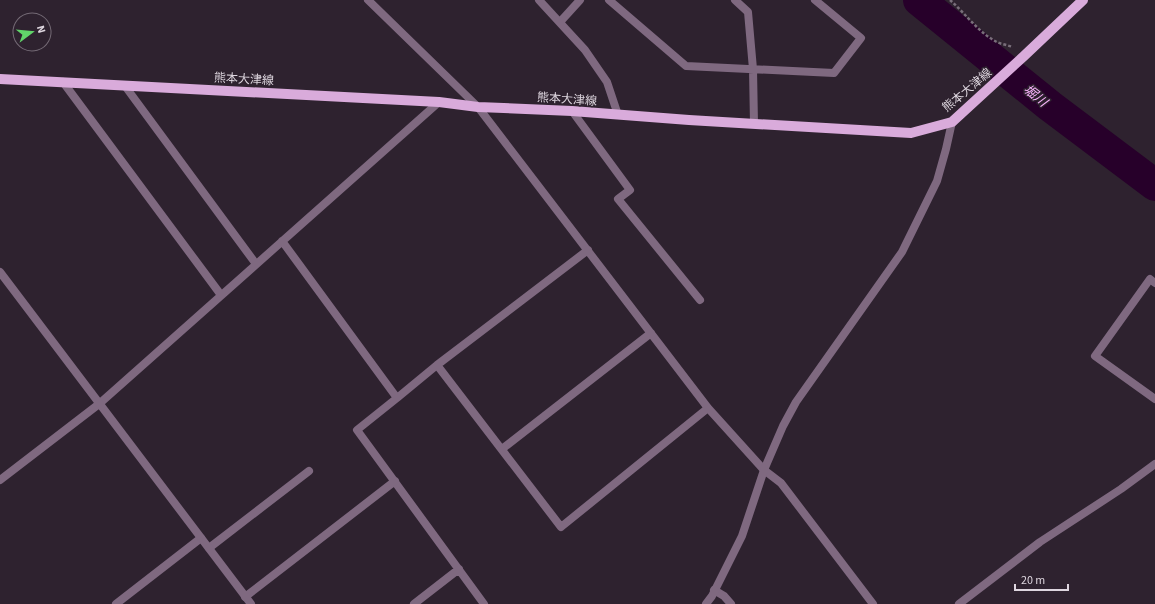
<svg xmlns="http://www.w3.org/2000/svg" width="1155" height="604" viewBox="0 0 1155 604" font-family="'Source Sans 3','Noto Sans JP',sans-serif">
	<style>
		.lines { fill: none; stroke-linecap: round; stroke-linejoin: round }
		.river { stroke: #27002a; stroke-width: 32 }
		.path { stroke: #796e7a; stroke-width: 2.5; stroke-dasharray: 3 2; stroke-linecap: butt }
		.minor { stroke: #7f6980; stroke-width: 8 }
		.tertiary { stroke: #7f6980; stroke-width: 8 }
		.primary { stroke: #d9abdb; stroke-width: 10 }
		.labels { text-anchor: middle; stroke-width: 3; stroke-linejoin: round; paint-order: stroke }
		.street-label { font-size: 12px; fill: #ded6df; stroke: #2e222f }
		.water-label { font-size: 13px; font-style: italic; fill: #fab3fe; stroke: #2e222f }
	</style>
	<rect width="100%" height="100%" fill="#2e222f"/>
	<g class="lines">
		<path class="river" d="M 919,0 L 1050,106 L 1155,185"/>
		<path class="path" d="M 950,0 C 965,13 977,31 995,41 C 1000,44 1007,45 1013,47"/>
		<path class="minor" d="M 368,0 L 478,107 L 708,408 L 764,470 L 781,483 L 873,604
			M 539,0 L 585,50 L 607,82 L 618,115
			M 609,0 L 686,66 L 834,73 L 861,38 L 815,0
			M 735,0 L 748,12 L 753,69 L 754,124
			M 560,22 L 580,0
			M 63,82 L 221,295
			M 125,86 L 256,264
			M 572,111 L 630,190 L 618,199 L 700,300
			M 282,241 L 397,398 L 357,430 L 484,604
			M 1155,283 L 1150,279 L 1095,356 L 1155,399
			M 437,365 L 561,527 L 708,408
			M 397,398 L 437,365 L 588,250
			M 502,449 L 651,333
			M 0,480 L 99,404 L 439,102
			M 209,548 L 309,471
			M 714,590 L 724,596 L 731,604
			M 245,597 L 395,481
			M 116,604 L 201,538
			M 414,604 L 459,569
			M 959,604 L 1040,542 L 1121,489 L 1155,464"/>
		<path class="tertiary" d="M 0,272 L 251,604
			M 706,604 L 712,596 L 742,536 L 764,470 L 783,426 L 796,402 L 902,252 L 937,181 L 946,149 L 952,122"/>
		<path class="primary" d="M 0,79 L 439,102 L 478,107 L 572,111 L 689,120 L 911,133 L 952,122 L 1024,56 L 1083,0"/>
	</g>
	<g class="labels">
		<g class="street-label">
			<text transform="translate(244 79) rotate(3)" y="4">熊本大津線</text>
			<text transform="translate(967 90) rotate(-40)" y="4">熊本大津線</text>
			<text transform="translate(567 99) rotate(4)" y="4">熊本大津線</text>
		</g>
		<g class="water-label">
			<text transform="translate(1036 95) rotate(39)" y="5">堀川</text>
		</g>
	</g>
	<g transform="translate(32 32) rotate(74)"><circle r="19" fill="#2e222f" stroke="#746a75"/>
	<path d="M0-3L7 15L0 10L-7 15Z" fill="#61d46a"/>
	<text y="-6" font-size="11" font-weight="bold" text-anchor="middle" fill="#ded6df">N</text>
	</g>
	<path d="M1015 584v6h53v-6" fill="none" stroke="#ded6df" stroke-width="2"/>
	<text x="1021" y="584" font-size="12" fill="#ded6df" stroke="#2e222f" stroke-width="3" paint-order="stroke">20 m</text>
</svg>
